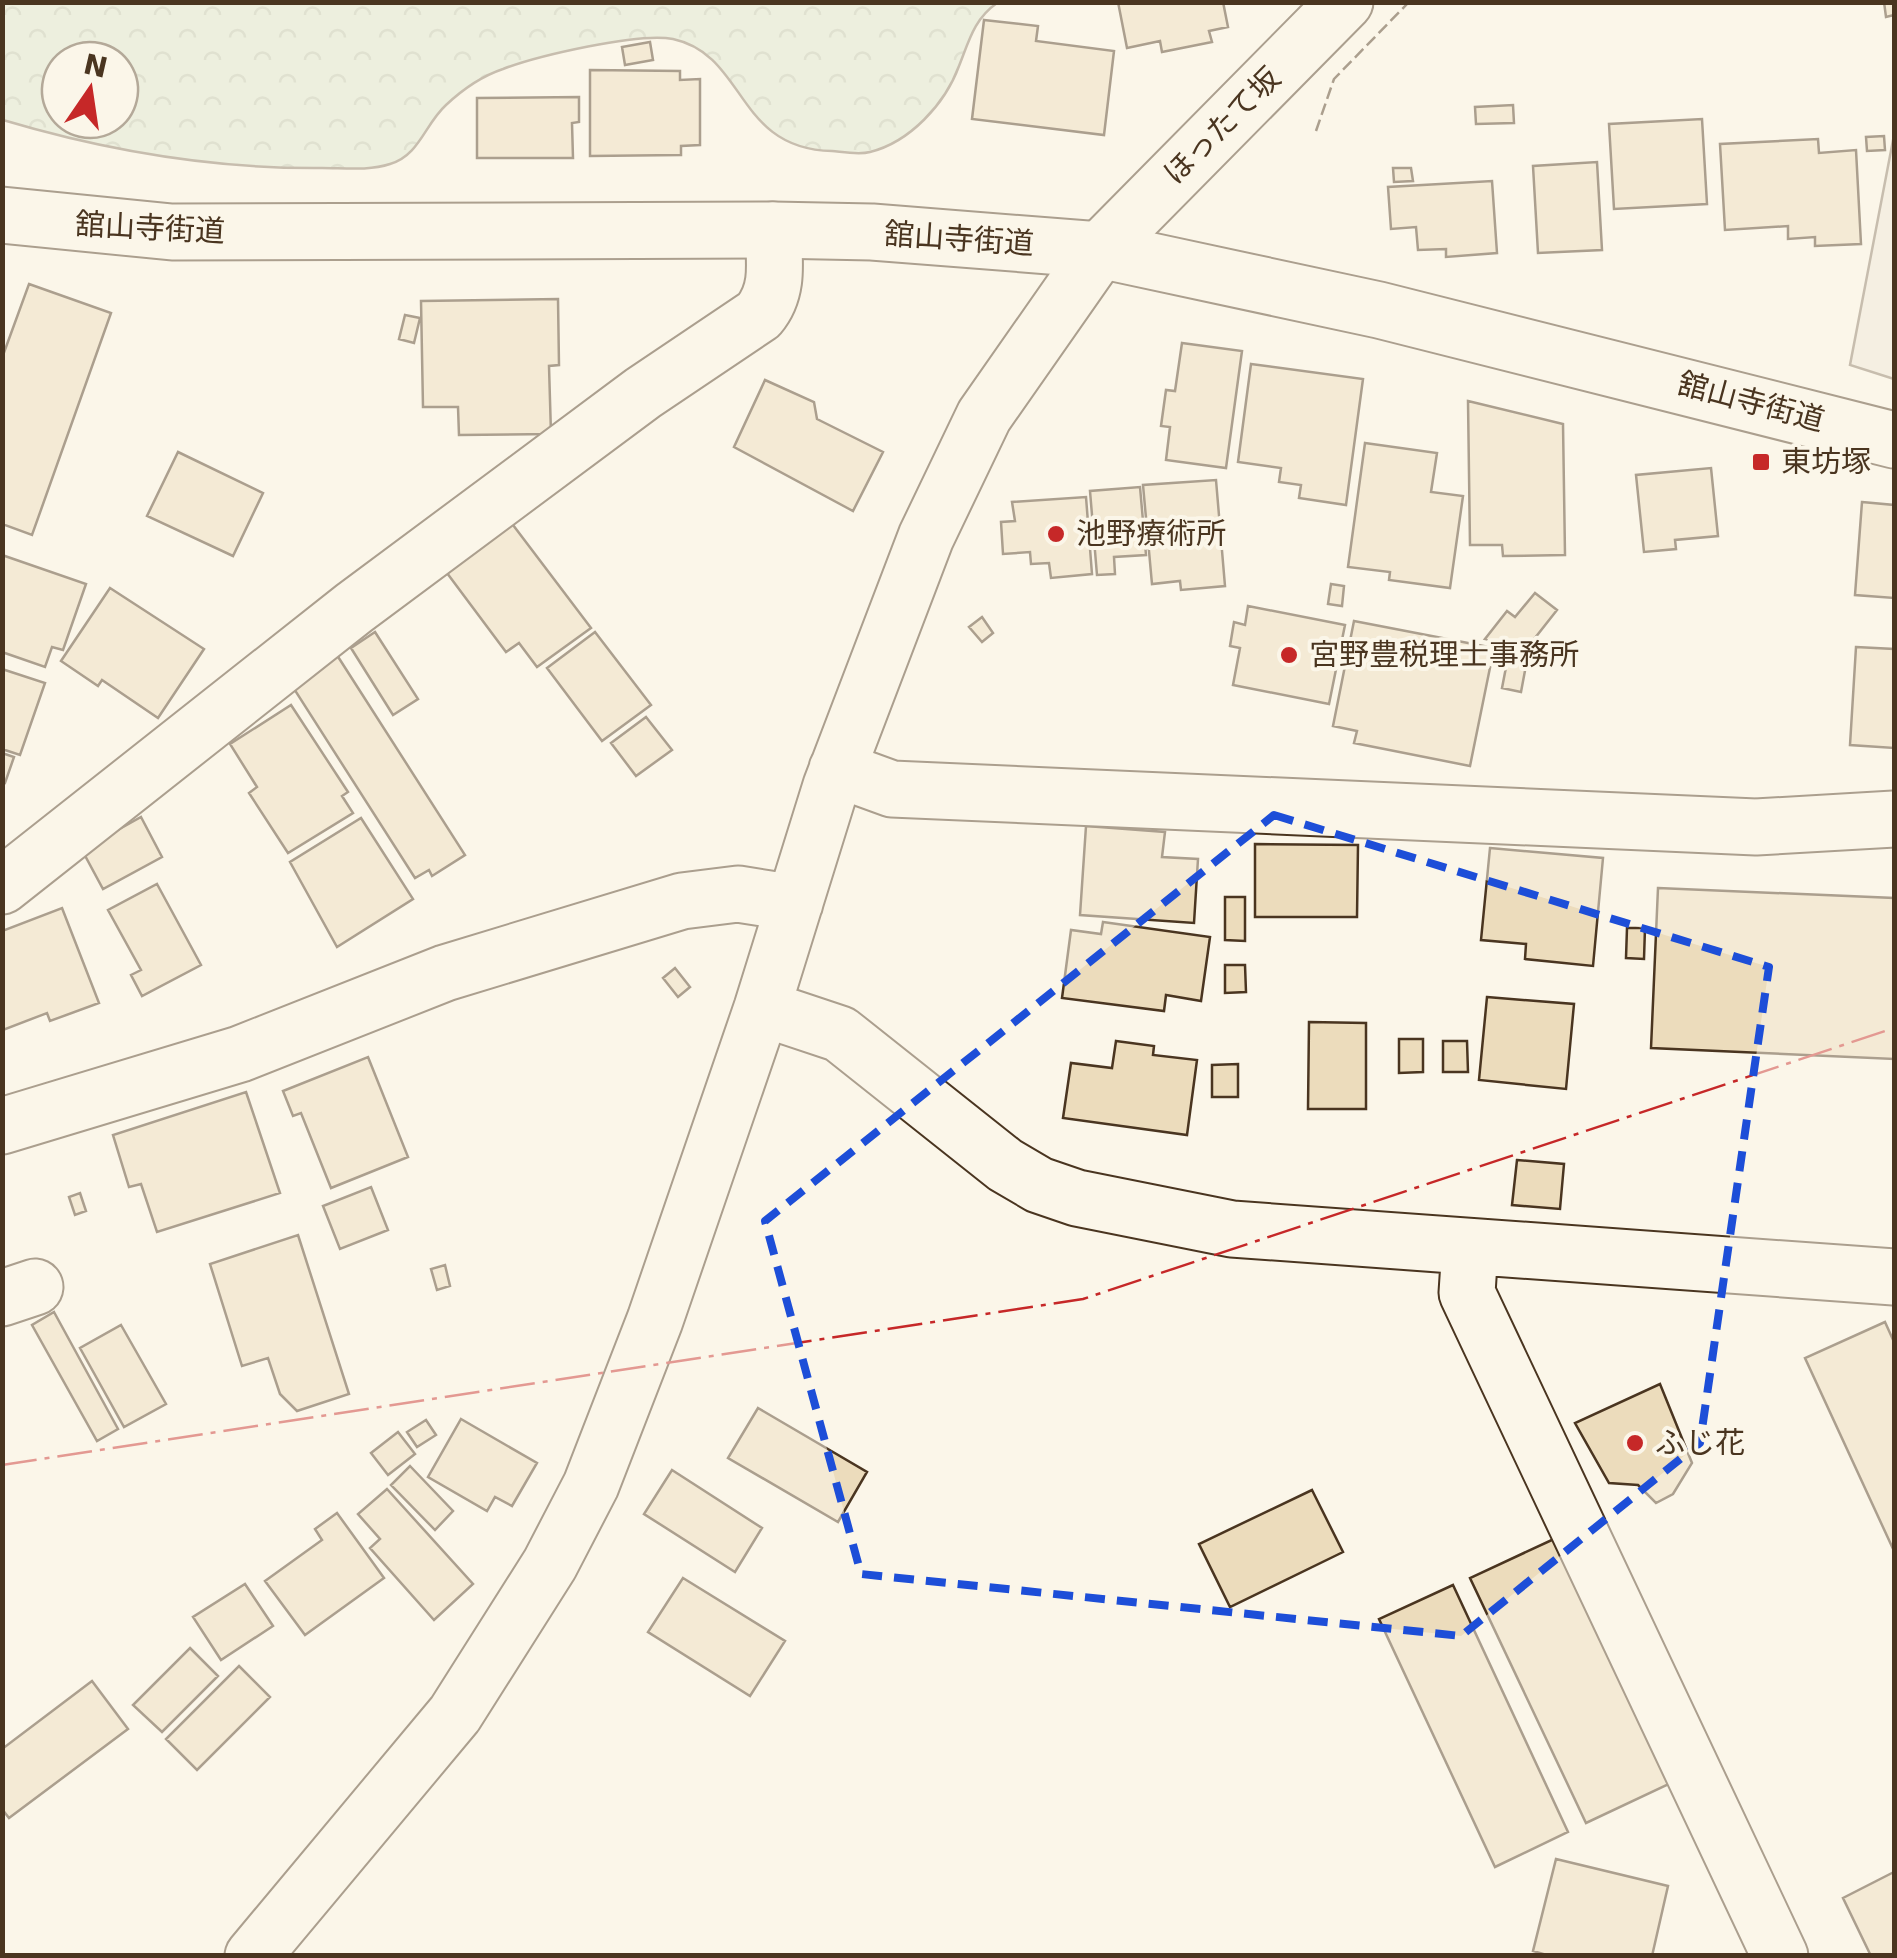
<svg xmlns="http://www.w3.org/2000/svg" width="1897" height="1958" viewBox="0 0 1897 1958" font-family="'DejaVu Sans','Noto Sans JP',sans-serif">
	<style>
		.forest { fill: url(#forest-crowns); stroke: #887966; stroke-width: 2.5; fill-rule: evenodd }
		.parking { fill: #ede7d9; stroke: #887966; stroke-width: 2.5 }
		.building { fill: #ecdcbc; stroke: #4a3520; stroke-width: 2.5 }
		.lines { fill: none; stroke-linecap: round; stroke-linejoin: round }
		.minor-casing { stroke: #4a3520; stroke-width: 59 }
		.major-casing { stroke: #4a3520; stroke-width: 59 }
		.minor { stroke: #fbf6e9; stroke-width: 55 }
		.major { stroke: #fbf6e9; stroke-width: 55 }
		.fence { stroke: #4a3520; stroke-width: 2.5; stroke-dasharray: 12 5; stroke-linecap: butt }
		.power { stroke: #c62828; stroke-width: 2.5; stroke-dasharray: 35 8 5 8; stroke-linecap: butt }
		.marked { fill: none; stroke: #1d4ed8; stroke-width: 8; stroke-dasharray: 20 12; stroke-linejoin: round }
		.poi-dot { fill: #c62828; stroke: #fbf6e9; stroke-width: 4 }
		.labels { text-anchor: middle; stroke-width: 8; stroke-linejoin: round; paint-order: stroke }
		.street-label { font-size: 30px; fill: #4a3520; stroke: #fbf6e9 }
		.poi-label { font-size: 30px; fill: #4a3520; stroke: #fbf6e9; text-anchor: start }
	</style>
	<defs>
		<pattern id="forest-crowns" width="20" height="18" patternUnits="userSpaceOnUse" patternTransform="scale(2.5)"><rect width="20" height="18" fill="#dce7d0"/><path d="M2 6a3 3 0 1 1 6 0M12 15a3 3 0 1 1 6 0" fill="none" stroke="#bec7b2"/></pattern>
	</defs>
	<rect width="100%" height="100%" fill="#fbf6e9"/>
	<path class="forest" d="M 2,3 L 3,2 L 997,3 C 974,19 969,41 959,66 C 945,104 910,142 870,152 C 859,155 843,152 832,151 C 735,149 747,55 673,39 C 639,32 537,56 503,69 C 482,76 462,90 446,105 C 425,124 419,156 390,164 C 369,171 344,168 322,168 C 213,169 107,151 3,120 ZM 60,60 L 120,60 L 120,120 L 60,120 Z"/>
	<path class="parking" d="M 1894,135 L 1894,379 L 1850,365 Z"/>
	<path class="building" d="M 1118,2 L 1223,2 L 1228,27 L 1209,31 L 1212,42 L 1162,52 L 1160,41 L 1127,48 Z
		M 1884,2 L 1894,2 L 1894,15 L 1886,17 Z
		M 984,20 L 1038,26 L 1036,41 L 1114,51 L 1104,135 L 972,119 Z
		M 650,42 L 653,60 L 625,65 L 622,47 Z
		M 590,70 L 680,71 L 680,80 L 700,79 L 700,145 L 681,146 L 681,155 L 590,156 Z
		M 579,97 L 579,122 L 572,123 L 573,158 L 477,158 L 477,98 Z
		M 1513,105 L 1514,123 L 1476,124 L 1475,107 Z
		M 1702,119 L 1707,204 L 1614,209 L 1609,124 Z
		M 1884,136 L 1885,150 L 1867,151 L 1866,137 Z
		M 1818,139 L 1819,153 L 1856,150 L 1861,244 L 1815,246 L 1815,237 L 1788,239 L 1788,226 L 1725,230 L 1720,144 Z
		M 1597,162 L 1602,250 L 1538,253 L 1533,166 Z
		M 1393,168 L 1411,168 L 1413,181 L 1394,182 Z
		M 1492,181 L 1497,253 L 1446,257 L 1446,249 L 1418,250 L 1416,227 L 1391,229 L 1388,187 Z
		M 29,284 L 111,313 L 32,535 L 2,524 L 2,358 Z
		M 558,299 L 559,365 L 549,366 L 551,434 L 459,435 L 458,407 L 423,407 L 421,301 Z
		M 405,315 L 420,318 L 414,343 L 399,339 Z
		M 1182,343 L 1242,351 L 1226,468 L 1166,460 L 1170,427 L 1161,426 L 1166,390 L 1175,391 Z
		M 1251,364 L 1363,379 L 1346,505 L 1299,498 L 1301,485 L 1279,482 L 1281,468 L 1238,462 Z
		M 765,380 L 814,402 L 817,419 L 883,452 L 853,511 L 734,447 Z
		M 1468,401 L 1563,424 L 1565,555 L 1503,556 L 1502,545 L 1470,545 Z
		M 1365,443 L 1437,453 L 1431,492 L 1463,496 L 1450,588 L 1389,580 L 1390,572 L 1348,567 Z
		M 178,452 L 263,493 L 233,556 L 147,516 Z
		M 1711,468 L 1718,536 L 1675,540 L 1676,549 L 1644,552 L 1636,475 Z
		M 1216,480 L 1225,586 L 1181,590 L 1180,581 L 1152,584 L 1143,485 Z
		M 1140,487 L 1146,555 L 1114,557 L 1115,574 L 1097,575 L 1090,491 Z
		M 1086,497 L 1092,574 L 1051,578 L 1049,563 L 1031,564 L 1030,552 L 1003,554 L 1001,522 L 1015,521 L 1012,502 Z
		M 1862,502 L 1894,505 L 1894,598 L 1855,595 Z
		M 510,521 L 591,628 L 537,667 L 519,643 L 506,652 L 444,569 Z
		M 2,555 L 86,584 L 63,650 L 52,647 L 45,667 L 2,652 Z
		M 1331,584 L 1344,586 L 1342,606 L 1328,604 Z
		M 110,588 L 204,649 L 158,718 L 102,680 L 98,686 L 61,661 Z
		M 1535,593 L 1557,610 L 1527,648 L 1485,639 L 1507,611 L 1515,617 Z
		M 1248,606 L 1345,625 L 1329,704 L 1233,685 L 1240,648 L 1230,646 L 1234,622 L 1245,625 Z
		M 982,617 L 993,633 L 982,642 L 969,627 Z
		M 1354,621 L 1494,648 L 1470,766 L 1354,743 L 1357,731 L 1333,726 Z
		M 375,632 L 418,699 L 393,715 L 351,648 Z
		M 595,632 L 651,705 L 602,741 L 547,668 Z
		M 1856,647 L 1894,649 L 1894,748 L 1850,745 Z
		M 335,652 L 465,855 L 432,876 L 429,870 L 415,878 L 289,681 Z
		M 1508,657 L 1527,660 L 1521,692 L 1502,688 Z
		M 2,669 L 45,683 L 20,755 L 2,749 Z
		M 291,705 L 348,792 L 342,796 L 353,813 L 288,853 L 249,793 L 257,787 L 230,744 Z
		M 646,717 L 672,750 L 636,776 L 611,743 Z
		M 2,753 L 14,757 L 5,783 L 2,782 Z
		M 141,817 L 162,857 L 103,889 L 82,850 Z
		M 361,818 L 413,899 L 337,947 L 290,862 Z
		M 1086,826 L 1165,832 L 1162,857 L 1198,859 L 1194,923 L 1080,915 Z
		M 1255,844 L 1358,845 L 1357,917 L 1255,917 Z
		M 1490,848 L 1603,858 L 1593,966 L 1525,959 L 1526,944 L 1481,940 Z
		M 157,884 L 201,965 L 142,996 L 131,975 L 141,970 L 108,910 Z
		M 1658,888 L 1894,898 L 1894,1059 L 1651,1048 Z
		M 1225,897 L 1245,897 L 1245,941 L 1225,940 Z
		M 62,908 L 99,1003 L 50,1021 L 47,1013 L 3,1030 L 2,931 Z
		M 1103,922 L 1210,937 L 1201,1001 L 1166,995 L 1164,1011 L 1062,998 L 1071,930 L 1101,934 Z
		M 1627,928 L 1645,928 L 1644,959 L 1626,958 Z
		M 1225,965 L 1245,965 L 1246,992 L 1225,993 Z
		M 675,968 L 690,987 L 678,997 L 663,978 Z
		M 1487,997 L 1574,1004 L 1566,1089 L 1479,1080 Z
		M 1309,1022 L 1366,1023 L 1366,1109 L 1308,1109 Z
		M 1399,1039 L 1423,1039 L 1423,1072 L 1399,1073 Z
		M 1116,1041 L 1154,1046 L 1153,1055 L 1197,1060 L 1187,1135 L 1063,1118 L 1071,1063 L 1112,1068 Z
		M 1443,1041 L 1467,1041 L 1468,1072 L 1443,1072 Z
		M 368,1057 L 408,1157 L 331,1188 L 301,1113 L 293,1116 L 283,1091 Z
		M 1238,1064 L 1238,1097 L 1212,1097 L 1212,1065 Z
		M 246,1092 L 280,1193 L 157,1232 L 141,1184 L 129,1187 L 113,1135 Z
		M 1517,1160 L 1564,1164 L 1560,1209 L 1512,1205 Z
		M 371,1187 L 388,1230 L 340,1249 L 323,1206 Z
		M 80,1193 L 86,1211 L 75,1215 L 69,1197 Z
		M 298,1235 L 349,1394 L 297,1411 L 280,1394 L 268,1358 L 242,1366 L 210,1264 Z
		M 445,1265 L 450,1286 L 437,1290 L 431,1269 Z
		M 54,1312 L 118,1429 L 97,1441 L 32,1325 Z
		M 1885,1322 L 1894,1342 L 1894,1551 L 1805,1358 Z
		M 121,1325 L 166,1404 L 124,1427 L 80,1348 Z
		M 1660,1384 L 1692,1463 L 1673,1494 L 1656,1503 L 1638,1485 L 1609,1483 L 1575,1423 Z
		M 758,1408 L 867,1472 L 838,1522 L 728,1458 Z
		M 461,1419 L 537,1463 L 512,1506 L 495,1497 L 487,1511 L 428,1477 Z
		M 426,1420 L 436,1435 L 417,1447 L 407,1432 Z
		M 398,1432 L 415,1454 L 388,1475 L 371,1453 Z
		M 410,1466 L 453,1511 L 435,1530 L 391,1485 Z
		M 672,1470 L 762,1528 L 735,1572 L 644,1514 Z
		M 387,1489 L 473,1584 L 434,1620 L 370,1548 L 380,1539 L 358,1514 Z
		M 1312,1490 L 1343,1552 L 1230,1607 L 1199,1544 Z
		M 337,1513 L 384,1578 L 305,1635 L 265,1581 L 322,1540 L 315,1529 Z
		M 1554,1539 L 1669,1784 L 1586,1823 L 1470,1578 Z
		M 683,1578 L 785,1641 L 750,1696 L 648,1632 Z
		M 245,1584 L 273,1626 L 221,1660 L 193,1617 Z
		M 1453,1585 L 1568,1832 L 1495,1867 L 1379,1619 Z
		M 190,1648 L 218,1676 L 162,1732 L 133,1705 Z
		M 239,1666 L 270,1697 L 197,1770 L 166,1739 Z
		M 92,1681 L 128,1729 L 9,1818 L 2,1809 L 2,1749 Z
		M 1556,1859 L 1668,1886 L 1652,1956 L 1550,1956 L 1533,1951 Z
		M 1894,1872 L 1894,1956 L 1871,1956 L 1843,1898 Z"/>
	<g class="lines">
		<defs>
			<path id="minor" d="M 837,769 L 892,789 L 1756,827 L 1894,819
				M 2,886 L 354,608 L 643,393 L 759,315 C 780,290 774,260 773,230
				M 762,1008 L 840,1034 L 1005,1165 L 1039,1185 L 1077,1198 L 1232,1229 L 1894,1277
				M 2,1126 L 240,1054 L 445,973 L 682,901 L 738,894 L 795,903
				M 1470,1247 L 1467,1293 L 1780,1956
				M 2,1298 L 35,1287
				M 253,1956 L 455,1714 L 550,1564 L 591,1485 L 655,1320 L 762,1008 L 831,786 L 926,537 L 984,416 L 1100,250 L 1345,2"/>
			<path id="major" d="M 2,215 L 172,232 L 773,230 L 872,232 L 1100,250 L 1379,310 L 1894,440"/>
		</defs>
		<use href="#minor" class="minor-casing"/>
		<use href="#major" class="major-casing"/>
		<use href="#minor" class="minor"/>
		<use href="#major" class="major"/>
		<path class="fence" d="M 1316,131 L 1334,79 L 1409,2"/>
		<path class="power" d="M 2,1465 L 1083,1299 L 1894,1028"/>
	</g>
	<path d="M0 0H1897V1958H0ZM 1274,815 L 1769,967 L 1700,1443 L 1461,1636 L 861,1574 L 765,1221 Z" fill="#fbf6e9" fill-opacity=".55" fill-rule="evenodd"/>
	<path class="marked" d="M 1274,815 L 1769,967 L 1700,1443 L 1461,1636 L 861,1574 L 765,1221 Z"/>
	<g class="poi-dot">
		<rect x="1751" y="452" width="20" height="20" rx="5"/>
		<circle cx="1056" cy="534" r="10"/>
		<circle cx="1289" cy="655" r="10"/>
		<circle cx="1635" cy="1443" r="10"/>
	</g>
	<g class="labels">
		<g class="street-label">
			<text transform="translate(1222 126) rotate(-45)" y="10">ほったて坂</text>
			<text transform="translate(150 228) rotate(3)" y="10">舘山寺街道</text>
			<text transform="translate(959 239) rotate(4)" y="10">舘山寺街道</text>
			<text transform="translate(1751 402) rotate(15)" y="10">舘山寺街道</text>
		</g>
		<g class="poi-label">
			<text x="1781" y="472">東坊塚</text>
			<text x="1076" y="544">池野療術所</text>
			<text x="1309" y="665">宮野豊税理士事務所</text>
			<text x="1655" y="1453">ふじ花</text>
		</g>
	</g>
	<rect width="1897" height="1958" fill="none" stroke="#4a3520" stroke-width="10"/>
	<g transform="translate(90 90) rotate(13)"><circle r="48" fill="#fbf6e9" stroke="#b4a999" stroke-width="2.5"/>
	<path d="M0-8L18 38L0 25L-18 38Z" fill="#c62828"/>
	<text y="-15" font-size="28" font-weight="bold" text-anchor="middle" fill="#4a3520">N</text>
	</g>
</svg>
